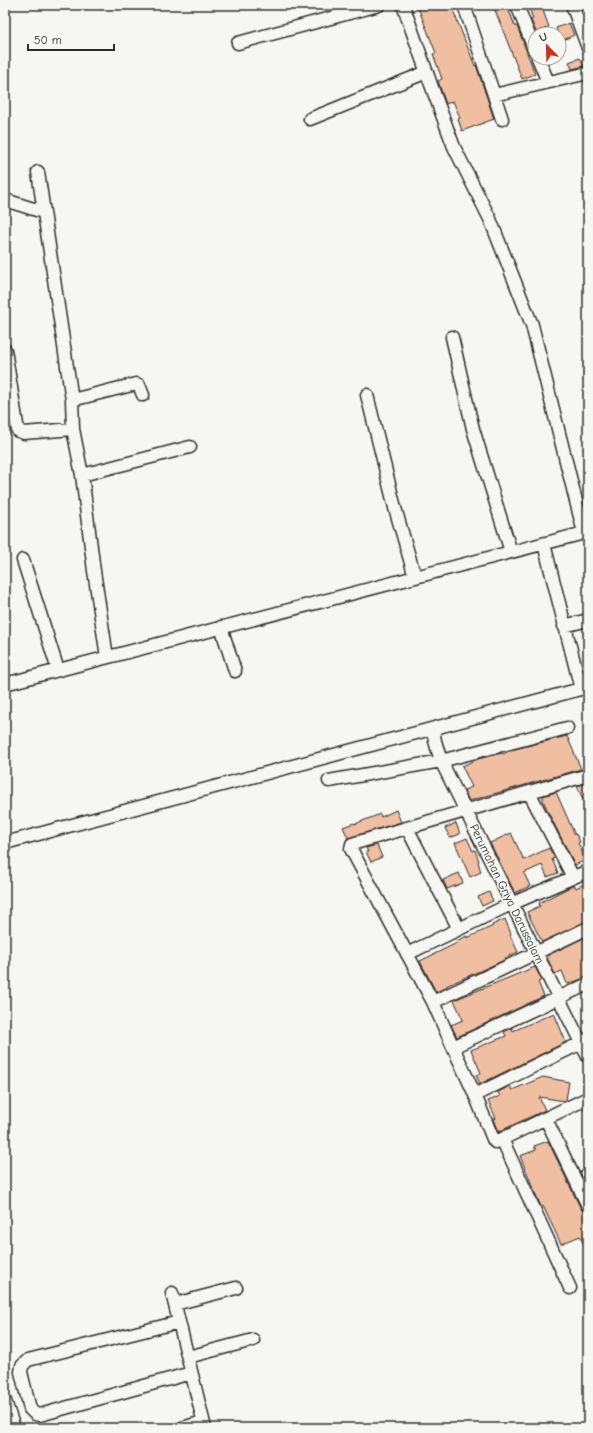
<svg xmlns="http://www.w3.org/2000/svg" width="593" height="1433" viewBox="0 0 593 1433" font-family="'Comic Neue',sans-serif">
	<style>
		.building { fill: #f0bea0; stroke: #2b2b2b }
		.lines { fill: none; stroke-linecap: round; stroke-linejoin: round }
		.street-casing { stroke: #2b2b2b; stroke-width: 15 }
		.street { stroke: #f6f6f2; stroke-width: 12 }
		.labels { text-anchor: middle; stroke-width: 3; stroke-linejoin: round; paint-order: stroke }
		.street-label { font-size: 12px; fill: #2b2b2b; stroke: #f6f6f2 }
	</style>
	<rect width="100%" height="100%" fill="#f6f6f2"/>
	<filter id="ink" filterUnits="userSpaceOnUse"><feTurbulence type="fractalNoise" baseFrequency=".025" numOctaves="2"/><feDisplacementMap in="SourceGraphic" scale="8" xChannelSelector="R" yChannelSelector="G"/><feConvolveMatrix kernelMatrix="1 2 1 2 8 2 1 2 1" color-interpolation-filters="sRGB"/></filter>
	<g filter="url(#ink)">
		<path class="building" d="M 417,5 L 451,5 L 475,66 L 476,65 L 494,119 L 462,131 L 458,119 L 460,118 L 453,101 L 446,104 L 441,90 L 438,81 L 442,79 L 433,54 L 436,53 Z
			M 493,5 L 507,5 L 515,26 L 517,26 L 535,74 L 522,79 Z
			M 528,5 L 541,5 L 549,27 L 536,32 L 531,20 L 533,19 Z
			M 569,23 L 574,35 L 561,41 L 556,28 Z
			M 580,58 L 584,66 L 572,69 L 569,62 Z
			M 567,736 L 581,769 L 469,801 L 464,790 L 472,787 L 462,766 L 478,759 L 502,753 L 503,754 L 511,750 Z
			M 587,783 L 588,785 L 588,811 L 577,786 Z
			M 556,792 L 575,835 L 576,834 L 580,842 L 578,843 L 586,860 L 575,865 L 549,814 L 543,800 L 543,796 Z
			M 396,810 L 401,822 L 348,838 L 343,827 L 354,823 L 355,824 L 380,814 L 381,817 Z
			M 456,823 L 460,834 L 450,838 L 445,828 Z
			M 511,833 L 524,860 L 549,848 L 555,858 L 552,859 L 558,873 L 547,877 L 542,865 L 524,873 L 530,886 L 515,893 L 490,843 Z
			M 467,838 L 473,851 L 475,850 L 479,861 L 478,862 L 481,872 L 470,877 L 455,843 Z
			M 377,845 L 382,857 L 371,862 L 366,852 L 368,852 L 366,848 Z
			M 459,873 L 463,883 L 447,889 L 443,880 Z
			M 588,882 L 588,898 L 584,900 L 588,910 L 588,921 L 542,942 L 527,912 L 540,906 L 539,903 L 564,890 L 574,885 L 576,888 Z
			M 489,892 L 493,901 L 482,906 L 478,897 Z
			M 505,919 L 511,934 L 510,935 L 518,952 L 505,958 L 506,959 L 500,962 L 446,986 L 447,987 L 436,992 L 420,961 L 457,943 L 456,941 L 467,936 L 467,938 L 493,926 L 492,925 Z
			M 588,936 L 588,977 L 567,984 L 562,971 L 555,974 L 547,958 L 549,957 L 548,955 Z
			M 535,967 L 542,980 L 538,982 L 544,996 L 457,1037 L 451,1025 L 463,1020 L 454,1000 Z
			M 554,1013 L 566,1042 L 480,1084 L 476,1075 L 481,1073 L 471,1050 L 506,1036 L 504,1032 L 512,1028 L 513,1031 Z
			M 543,1077 L 569,1082 L 566,1100 L 564,1101 L 539,1097 L 545,1110 L 498,1132 L 493,1119 L 496,1118 L 488,1101 L 500,1096 L 498,1092 L 510,1086 L 512,1090 Z
			M 548,1141 L 581,1209 L 584,1212 L 588,1213 L 588,1254 L 580,1236 L 561,1244 L 543,1206 L 541,1207 L 520,1156 L 536,1150 L 534,1146 Z
			M 588,1168 L 588,1189 L 580,1172 Z"/>
		<g class="lines">
			<defs>
				<path id="street" d="M 403,5 L 434,93 L 454,147 L 490,219 L 532,325 L 584,533
					M 464,5 L 502,119
					M 517,5 L 535,51
					M 572,5 L 588,48
					M 238,43 L 379,5
					M 538,58 L 548,82
					M 494,95 L 588,73
					M 310,119 L 427,72
					M 38,172 L 72,400 L 73,429 L 82,475 L 94,571 L 107,657
					M 5,200 L 43,212
					M 452,337 L 473,429 L 511,552
					M 5,350 L 18,431 L 24,433 L 73,429
					M 367,395 L 395,508 L 415,577
					M 72,400 L 136,384 L 139,385 L 143,395
					M 82,475 L 190,447
					M 544,544 L 581,689
					M 23,560 L 58,670
					M 564,626 L 588,620
					M 221,627 L 235,671
					M 5,684 L 588,532
					M 433,729 L 435,741 L 441,761 L 588,1057
					M 329,781 L 441,761 L 567,728
					M 529,792 L 573,877
					M 407,828 L 459,929
					M 5,843 L 588,687
					M 407,954 L 511,904 L 588,871
					M 433,1002 L 351,849 L 352,844 L 588,775
					M 453,1047 L 433,1002 L 588,928
					M 475,1095 L 587,1040
					M 546,1119 L 588,1206
					M 502,1139 L 495,1142 L 493,1139 L 475,1095 L 453,1047 L 588,984
					M 570,1288 L 502,1139 L 588,1098
					M 172,1293 L 205,1428
					M 175,1304 L 236,1288
					M 179,1322 L 28,1360 L 22,1366 L 21,1372 L 30,1409 L 35,1414 L 40,1415 L 191,1373
					M 188,1357 L 253,1340
					M 5,1401 L 14,1428
					M 182,1428 L 203,1422"/>
			</defs>
			<use href="#street" class="street-casing"/>
			<use href="#street" class="street"/>
		</g>
	</g>
	<g class="labels">
		<g class="street-label">
			<text transform="translate(507 894) rotate(64)" y="4">Perumahan Griya Darussalam</text>
		</g>
	</g>
	<rect width="593" height="1433" fill="none" stroke="#f6f6f2" stroke-width="20"/>
	<rect x="10" y="10" width="573" height="1413" fill="none" stroke="#2b2b2b" stroke-width="1.5" filter="url(#ink)"/>
	<g transform="translate(547 46) rotate(337)"><circle r="19" fill="#f6f6f2" stroke="#a5a5a2"/>
	<path d="M0-3L7 15L0 10L-7 15Z" fill="#c8321e"/>
	<text y="-6" font-size="11" font-weight="bold" text-anchor="middle" fill="#2b2b2b">U</text>
	</g>
	<path d="M28 44v6h86v-6" fill="none" stroke="#2b2b2b" stroke-width="2"/>
	<text x="34" y="44" font-size="12" fill="#2b2b2b" stroke="#f6f6f2" stroke-width="3" paint-order="stroke">50 m</text>
</svg>
